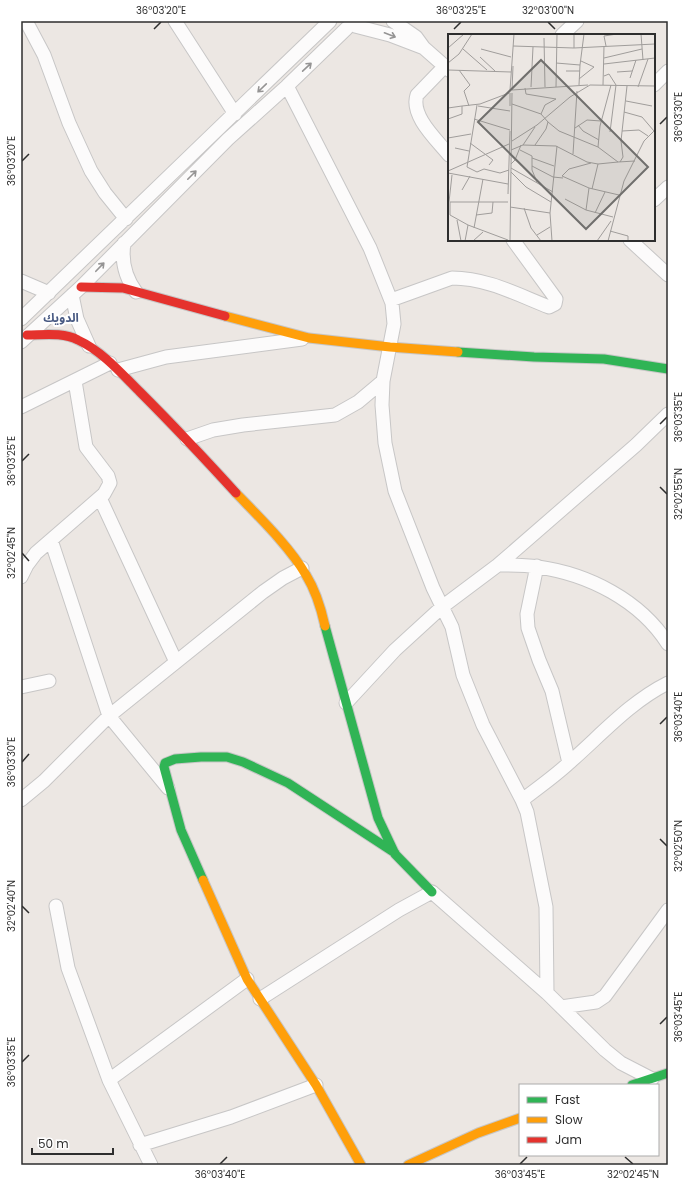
<svg xmlns="http://www.w3.org/2000/svg" width="689" height="1186" viewBox="0 0 689 1186" font-family="Poppins,'Noto Sans Arabic',sans-serif">
	<style>
		.lines { fill: none; stroke-linecap: round; stroke-linejoin: round }
		.street-casing { stroke: #c7c6c6; stroke-width: 15 }
		.fast-casing { stroke: #c7c6c6; stroke-width: 11 }
		.slow-casing { stroke: #c7c6c6; stroke-width: 11 }
		.jam-casing { stroke: #c7c6c6; stroke-width: 11 }
		.street { stroke: #fcfbfb; stroke-width: 13 }
		.fast { stroke: #30b455; stroke-width: 9 }
		.slow { stroke: #ff9f0a; stroke-width: 9 }
		.jam { stroke: #e5322d; stroke-width: 9 }
		.oneway { stroke: #959494 }
		.ticks { fill: none; stroke: #2e2e2e; stroke-width: 1.5 }
		.labels { text-anchor: middle; stroke-width: 4; stroke-linejoin: round; paint-order: stroke }
		.neighbourhood-label { font-size: 12px; font-weight: bold; fill: #495a83; stroke: #fff }
		.inset-road { fill: none; stroke: #a09d9b; stroke-width: 1 }
		.view { fill: #706f6d; fill-opacity: 0.15; stroke: #706f6d; stroke-width: 2 }
		.inset-edge { fill: none; stroke: #2e2e2e; stroke-width: 2 }
		.neatline { fill: none; stroke: #2e2e2e; stroke-width: 1.5 }
		.ticks-label { font-size: 10px; text-anchor: middle; fill: #2e2e2e }
	</style>
	<rect width="100%" height="100%" fill="#ece7e3"/>
	<g class="lines">
		<defs>
			<path id="street" d="M 26,21 L 44,55 L 69,123 L 91,171 L 105,193 L 126,219
				M 175,21 L 235,114
				M 393,21 L 416,37 L 424,48 L 449,70
				M 355,26 L 390,35 L 424,48
				M 562,35 L 577,21
				M 445,66 L 417,95 C 410,116 437,140 449,155
				M 654,85 L 668,71
				M 654,200 L 668,187
				M 630,240 L 668,275
				M 124,243 C 121,262 125,277 136,292
				M 21,281 L 49,293
				M 72,295 L 77,319 L 89,346
				M 391,300 L 452,278 C 487,278 518,295 549,307 L 555,304 L 556,299 L 513,240
				M 21,319 L 330,21
				M 21,342 L 81,287 L 228,139 L 287,86 L 347,28
				M 118,370 L 166,357 L 302,339
				M 383,381 L 382,405 L 385,443 L 395,491 L 433,588 L 452,627 L 463,675 L 483,725 L 522,800
				M 21,407 L 110,363
				M 187,439 L 213,430 L 243,425 L 335,415 L 358,402 L 383,381 L 394,324 L 392,303 L 370,248 L 287,86
				M 100,498 L 176,662
				M 51,540 L 109,716 L 168,788
				M 498,565 C 511,565 525,565 538,567 C 588,574 640,600 668,644
				M 537,566 L 527,614 L 528,628 L 539,660 L 552,691 L 569,763
				M 21,577 L 27,565 L 36,553 L 104,494 L 110,483 L 108,476 L 86,447 L 75,381
				M 21,687 L 49,681
				M 346,703 L 395,650 L 442,607 L 498,565 L 636,445 L 668,414
				M 21,800 L 44,781 L 109,716 L 263,592 L 283,578 L 302,568
				M 56,906 L 68,968 L 109,1080 L 151,1165
				M 260,999 L 399,910 L 432,892 L 547,993
				M 561,1007 L 596,1002 L 605,996 L 668,910
				M 652,1079 L 621,1063 L 605,1050 L 547,993 L 546,907 L 527,812 L 522,800 C 538,788 555,776 570,762 C 602,734 630,702 668,683
				M 109,1080 L 247,979
				M 140,1145 L 231,1117 L 316,1085"/>
			<path id="fast" d="M 458,352 L 534,357 L 604,359 L 668,369
				M 325,626 L 378,818 L 395,854 L 432,892
				M 203,880 L 181,830 L 164,767 L 165,763 L 175,759 L 201,757 L 227,757 L 243,762 L 288,783 L 395,853
				M 632,1085 L 668,1073"/>
			<path id="slow" d="M 225,316 L 309,338 L 390,347 L 458,352
				M 236,493 C 259,517 290,547 306,575 C 316,591 321,608 325,626
				M 203,880 L 247,979 L 316,1085 L 361,1165
				M 408,1165 L 478,1133 L 520,1118"/>
			<path id="jam" d="M 81,287 L 123,288 L 225,316
				M 27,335 C 43,335 63,332 78,340 C 102,351 122,374 140,392 C 173,425 205,459 236,493"/>
		</defs>
		<use href="#street" class="street-casing"/>
		<use href="#fast" class="fast-casing"/>
		<use href="#slow" class="slow-casing"/>
		<use href="#jam" class="jam-casing"/>
		<use href="#street" class="street"/>
		<use href="#fast" class="fast"/>
		<use href="#slow" class="slow"/>
		<use href="#jam" class="jam"/>
	</g>
	<defs><path id="oneway-shaft" d="M-6 0H5M1.5-3L5.5 0L1.5 3" fill="none" stroke-width="1.6" stroke-linecap="round" stroke-linejoin="round"/></defs>
	<g class="oneway">
		<use href="#oneway-shaft" transform="translate(390 35) rotate(21)"/>
		<use href="#oneway-shaft" transform="translate(307 67) rotate(-43)"/>
		<use href="#oneway-shaft" transform="translate(262 88) rotate(136)"/>
		<use href="#oneway-shaft" transform="translate(192 175) rotate(-45)"/>
		<use href="#oneway-shaft" transform="translate(100 267) rotate(-46)"/>
	</g>
	<path class="ticks" d="M 548,22 L 555,29M 154,29 L 161,22M 454,29 L 461,22M 660,124 L 667,117M 22,161 L 29,154M 660,424 L 667,417M 22,461 L 29,454M 660,487 L 667,494M 22,553 L 29,561M 660,724 L 667,717M 22,762 L 29,754M 660,839 L 667,846M 22,906 L 29,913M 660,1024 L 667,1017M 22,1062 L 29,1055M 625,1157 L 633,1164M 220,1164 L 227,1157M 520,1164 L 527,1157"/>
	<g class="labels">
		<g class="neighbourhood-label">
			<text x="61" y="322">الدويك</text>
		</g>
	</g>
	<g transform="translate(448 34)">
		<rect width="207" height="207" fill="#ece7e3"/>
		<path class="inset-road" d="M 126,0 L 126,14M 193,0 L 195,26M 96,4 L 97,53M 65,12 L 126,14 L 207,10M 158,12 L 156,2 L 169,0M 0,14 L 16,0M 15,15 L 39,36M 33,15 L 63,23M 32,23 L 47,37M 156,24 L 194,15M 0,29 L 11,20 L 24,0M 108,29 L 132,31 L 136,0M 156,30 L 207,24M 0,36 L 63,38M 11,36 L 22,51 L 16,57 L 21,72M 0,37 L 0,67M 118,37 L 132,37M 169,38 L 184,37M 156,42 L 161,40 L 168,51 L 162,98M 182,44 L 188,26M 131,45 L 146,33 L 133,27M 131,51 L 132,31M 155,51 L 156,12M 163,51 L 152,92 L 150,113 L 170,128 L 187,127M 83,53 L 85,13M 108,53 L 109,0M 190,53 L 200,25M 77,54 L 78,60 L 108,65 L 97,71 L 93,80M 62,56 L 66,0M 64,56 L 140,51M 64,56 L 65,32M 178,67 L 204,72M 64,70 L 93,80 L 100,88 L 98,95 L 87,111M 29,71 L 19,133 L 29,138 L 36,135 L 52,139 L 61,136M 30,72 L 62,77M 62,72 L 62,59M 0,74 L 14,72M 176,78 L 194,83 L 206,97M 0,85 L 14,80 L 14,72 L 32,70 L 61,59M 26,85 L 62,96M 100,88 L 111,97 L 150,113M 130,91 L 135,97 L 151,106M 127,94 L 139,86 L 153,87M 174,97 L 191,96 L 200,102M 0,104 L 23,100M 64,107 L 89,91 L 122,63 L 142,51 L 207,52M 22,109 L 45,126 L 41,131M 75,111 L 87,93M 7,114 L 21,117M 63,116 L 75,111 L 108,112 L 139,128 L 150,130M 72,116 L 84,122 L 84,136 L 89,148M 125,120 L 129,57M 84,124 L 106,132M 172,128 L 175,123 L 173,107 L 179,52M 143,129 L 121,135 L 114,142 L 141,154 L 171,161M 63,130 L 67,126 L 73,111M 84,132 L 105,143 L 115,144M 63,134 L 105,158M 0,137 L 61,110M 63,138 L 78,153 L 103,168M 0,139 L 60,150M 144,155 L 150,130 L 170,128M 14,156 L 22,142M 60,160 L 62,97M 117,165 L 138,176 L 165,183M 1,168 L 4,141M 62,173 L 102,179M 76,174 L 83,194 L 93,207M 138,176 L 141,154M 147,179 L 157,158M 2,181 L 2,168 L 60,168M 2,181 L 20,191M 28,181 L 44,179 L 45,168M 9,186 L 13,207M 26,194 L 35,145M 162,197 L 180,202 L 180,207M 89,201 L 102,193M 17,207 L 20,191 L 60,206M 25,207 L 35,198M 62,207 L 64,59M 104,207 L 102,179 L 109,112M 149,207 L 163,187M 160,207 L 176,147 L 196,107 L 207,96"/>
		<path class="view" d="M 93,26 L 200,133 L 138,195 L 30,88 Z"/>
		<rect width="207" height="207" class="inset-edge"/>
	</g>
	<rect width="689" height="1186" fill="none" stroke="#ffffff" stroke-width="44"/>
	<rect x="519" y="1084" width="140" height="72" fill="#ffffff" stroke="#ababab"/>
	<rect x="527" y="1097" width="20" height="6" fill="#30b455" stroke="#ababab"/>
	<text x="555" y="1104" font-size="12" fill="#2e2e2e">Fast</text>
	<rect x="527" y="1117" width="20" height="6" fill="#ff9f0a" stroke="#ababab"/>
	<text x="555" y="1124" font-size="12" fill="#2e2e2e">Slow</text>
	<rect x="527" y="1137" width="20" height="6" fill="#e5322d" stroke="#ababab"/>
	<text x="555" y="1144" font-size="12" fill="#2e2e2e">Jam</text>
	<path d="M32 1148v6h81v-6" fill="none" stroke="#2e2e2e" stroke-width="2"/>
	<text x="38" y="1148" font-size="12" fill="#2e2e2e" stroke="#ffffff" stroke-width="3" paint-order="stroke">50 m</text>
	<rect x="22" y="22" width="645" height="1142" class="neatline"/>
	<g class="ticks-label">
		<text x="161" y="14">36°03'20"E</text>
		<text x="461" y="14">36°03'25"E</text>
		<text x="548" y="14">32°03'00"N</text>
		<text transform="translate(678 117) rotate(-90)" y="4">36°03'30"E</text>
		<text transform="translate(11 161) rotate(-90)" y="4">36°03'20"E</text>
		<text transform="translate(678 417) rotate(-90)" y="4">36°03'35"E</text>
		<text transform="translate(11 461) rotate(-90)" y="4">36°03'25"E</text>
		<text transform="translate(678 494) rotate(-90)" y="4">32°02'55"N</text>
		<text transform="translate(11 553) rotate(-90)" y="4">32°02'45"N</text>
		<text transform="translate(678 717) rotate(-90)" y="4">36°03'40"E</text>
		<text transform="translate(11 762) rotate(-90)" y="4">36°03'30"E</text>
		<text transform="translate(678 846) rotate(-90)" y="4">32°02'50"N</text>
		<text transform="translate(11 906) rotate(-90)" y="4">32°02'40"N</text>
		<text transform="translate(678 1017) rotate(-90)" y="4">36°03'45"E</text>
		<text transform="translate(11 1062) rotate(-90)" y="4">36°03'35"E</text>
		<text x="220" y="1178">36°03'40"E</text>
		<text x="520" y="1178">36°03'45"E</text>
		<text x="633" y="1178">32°02'45"N</text>
	</g>
</svg>
